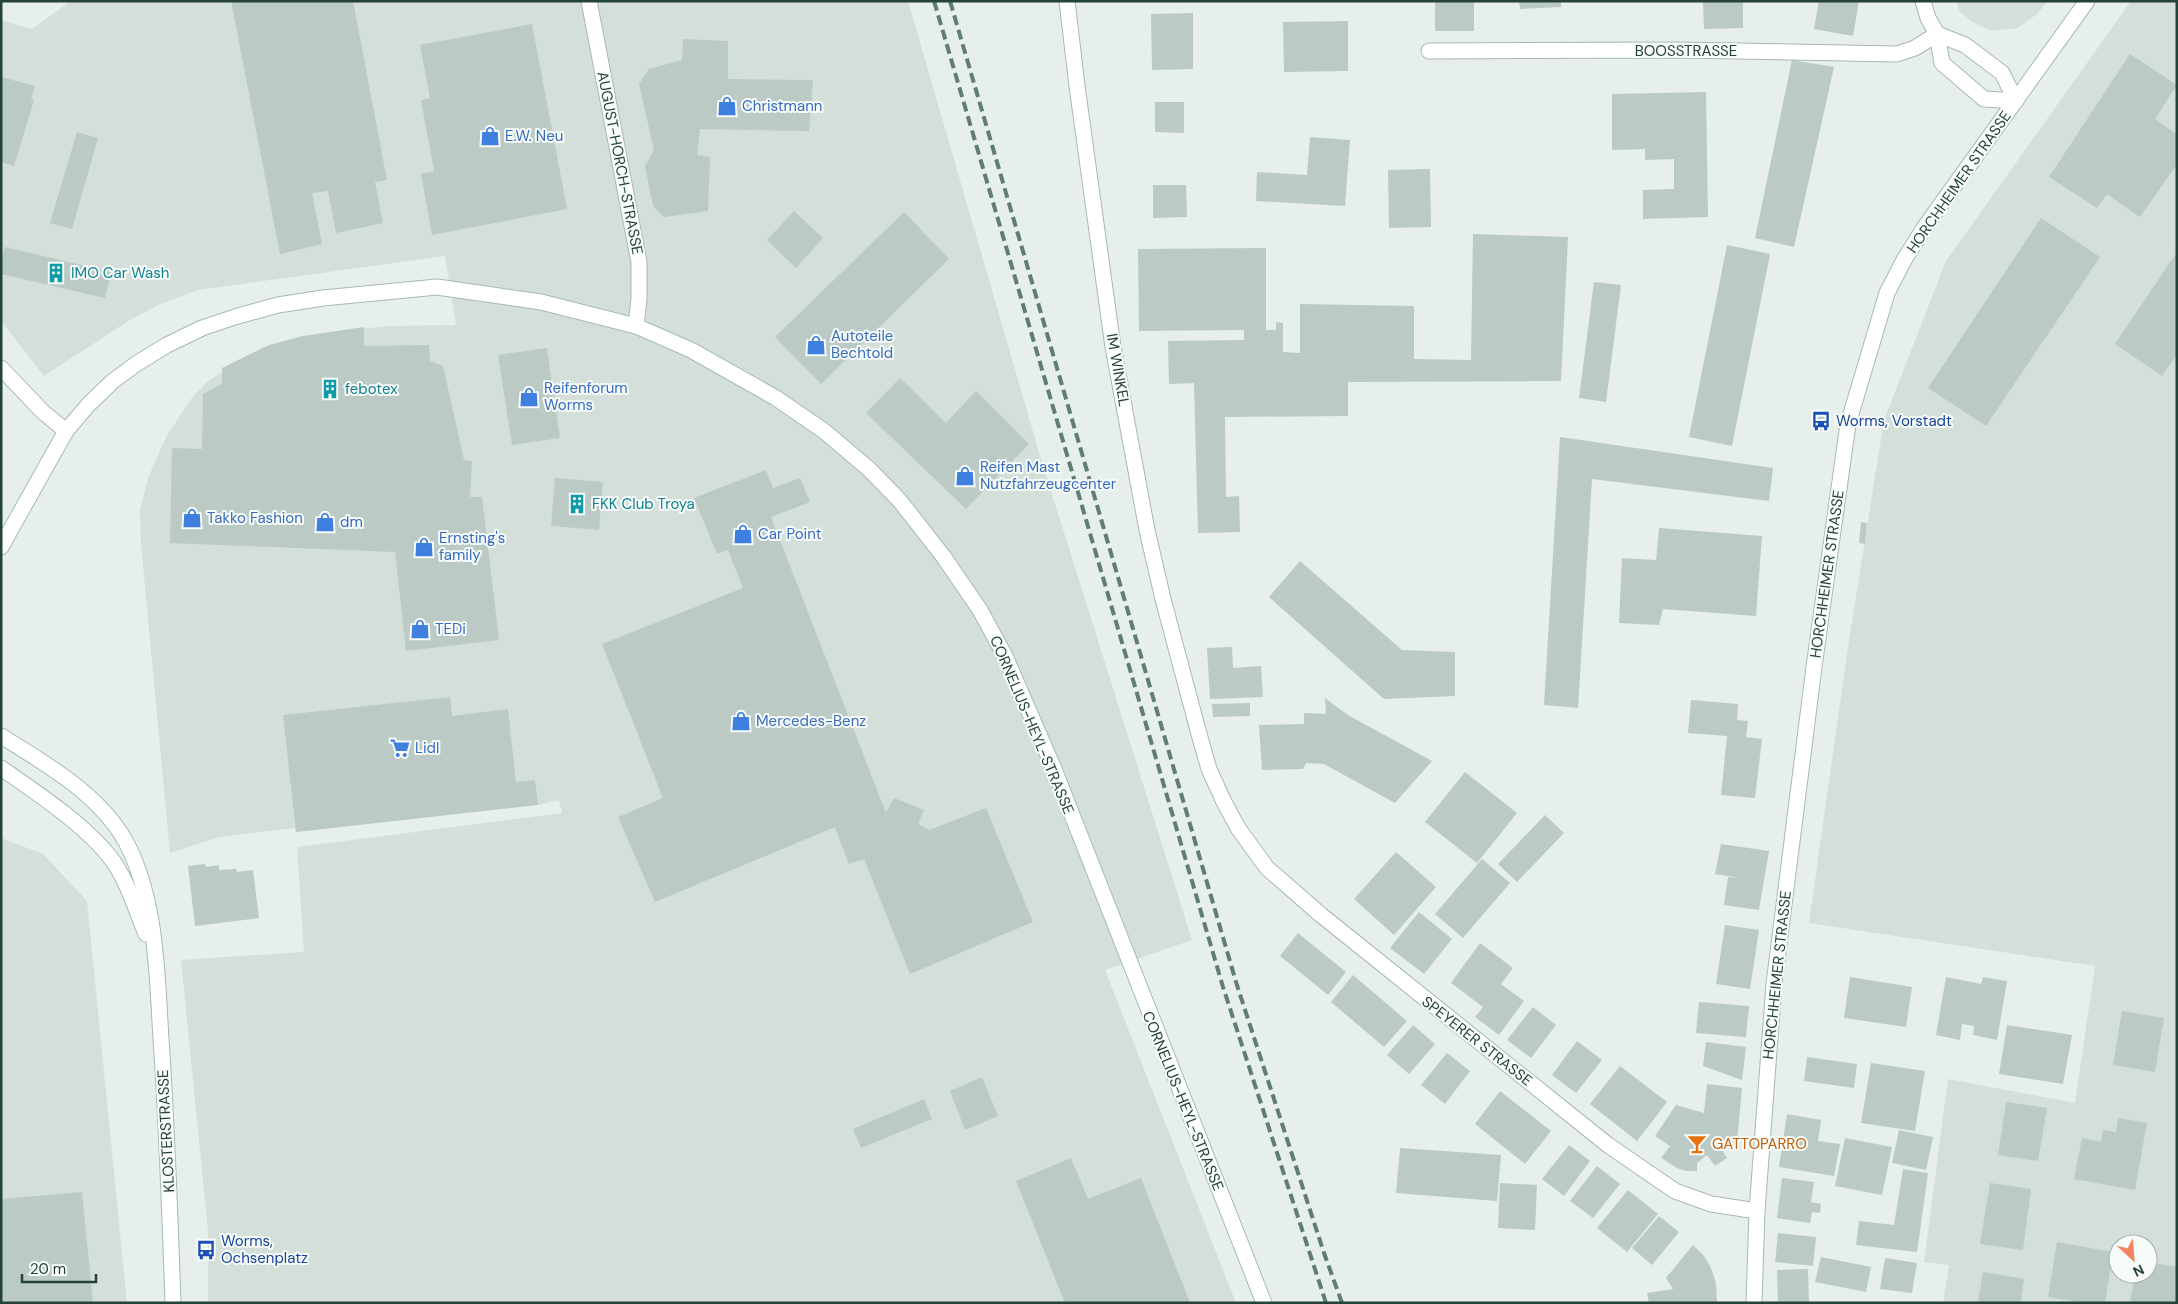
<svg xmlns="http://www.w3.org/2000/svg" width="2178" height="1304" viewBox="0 0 2178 1304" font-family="'DM Sans',sans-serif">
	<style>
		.built { fill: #d4dfda; fill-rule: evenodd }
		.building { fill: #bbcac4 }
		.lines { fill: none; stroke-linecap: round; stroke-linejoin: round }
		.street-casing { stroke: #a8b8b2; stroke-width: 17 }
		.secondary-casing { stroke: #a4bbb3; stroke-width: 17 }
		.street { stroke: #fff; stroke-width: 15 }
		.secondary { stroke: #fff; stroke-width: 15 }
		.rail { stroke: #5f7d75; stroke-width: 4; stroke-dasharray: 10 5; stroke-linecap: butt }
		.labels { text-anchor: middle; stroke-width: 4; stroke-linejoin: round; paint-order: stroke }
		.street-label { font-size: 15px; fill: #24423a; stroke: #f7fbf9 }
		.shop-label { font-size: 15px; fill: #366cbe; stroke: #f7fbf9; text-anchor: start }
		.culture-label { font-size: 15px; fill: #0d838f; stroke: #f7fbf9; text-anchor: start }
		.transit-label { font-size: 15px; fill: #164399; stroke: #f7fbf9; text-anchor: start }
		.food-label { font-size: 15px; fill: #c56008; stroke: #f7fbf9; text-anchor: start }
	</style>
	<rect width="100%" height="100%" fill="#e6efeb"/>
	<path class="built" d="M 71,1 L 908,1 L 1041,459 L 1192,940 L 1105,970 L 1236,1303 L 208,1303 L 208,1231 L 181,960 L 304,952 L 297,847 L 562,813 L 559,800 L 538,805 L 296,832 L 295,828 L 219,837 L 170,853 L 141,544 L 140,511 L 148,478 L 166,437 L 191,399 L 206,383 L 242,358 L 262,349 L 352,330 L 387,326 L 456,325 L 445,256 L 198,290 L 160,304 L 130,320 L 44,376 L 1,321 L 1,20 L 32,29 Z
		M 1957,1 L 2048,1 L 2037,14 L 2018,28 L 1992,31 L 1974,23 L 1959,11 Z
		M 2131,1 L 2177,1 L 2177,1303 L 1943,1303 L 1949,1265 L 1924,1262 L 1948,1079 L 2075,1103 L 2095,966 L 1809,923 L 1848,647 L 1884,420 L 1946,261 ZM 2118,1244 L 2148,1244 L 2148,1274 L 2118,1274 Z
		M 1,838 L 43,854 L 87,901 L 127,1303 L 1,1303 Z"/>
	<path class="building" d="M 231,1 L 353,1 L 387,180 L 375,182 L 383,223 L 336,233 L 328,191 L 312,193 L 322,244 L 280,254 Z
		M 1435,1 L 1474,1 L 1474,31 L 1435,31 Z
		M 1519,1 L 1561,1 L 1561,7 L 1520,9 Z
		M 1703,1 L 1743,1 L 1743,28 L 1704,29 Z
		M 1819,1 L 1859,1 L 1853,36 L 1814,29 Z
		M 1193,13 L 1193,69 L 1152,70 L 1151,14 Z
		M 1348,21 L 1348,71 L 1284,72 L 1283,22 Z
		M 532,24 L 567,209 L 432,235 L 421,174 L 434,171 L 421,100 L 430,98 L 420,45 Z
		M 683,39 L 728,41 L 728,79 L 813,80 L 809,131 L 700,129 L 697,155 L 710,157 L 708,211 L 664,217 L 653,206 L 645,166 L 654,150 L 639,84 L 649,69 L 682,60 Z
		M 2130,54 L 2177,85 L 2155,119 L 2177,135 L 2177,164 L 2140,217 L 2107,194 L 2097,208 L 2049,177 Z
		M 1792,60 L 1834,67 L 1794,247 L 1755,238 Z
		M 1,77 L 35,86 L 31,99 L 34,100 L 14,166 L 1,162 Z
		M 1706,92 L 1708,217 L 1643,219 L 1643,190 L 1674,189 L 1674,159 L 1645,160 L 1645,149 L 1612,150 L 1612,94 Z
		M 1155,102 L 1184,102 L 1184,133 L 1155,132 Z
		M 77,132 L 98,138 L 72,229 L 50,223 Z
		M 1310,137 L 1350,140 L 1345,206 L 1256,201 L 1257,172 L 1307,175 Z
		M 1430,169 L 1431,227 L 1389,228 L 1388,170 Z
		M 1153,185 L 1186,185 L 1187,217 L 1153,218 Z
		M 794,211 L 823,238 L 796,268 L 767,240 Z
		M 904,212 L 949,259 L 821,384 L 775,337 Z
		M 2041,218 L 2100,257 L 1986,426 L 1928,388 Z
		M 1473,234 L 1568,237 L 1561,381 L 1348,382 L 1348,416 L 1225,417 L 1226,497 L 1239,496 L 1240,532 L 1198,533 L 1194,383 L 1169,384 L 1168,341 L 1244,340 L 1244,330 L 1139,331 L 1138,249 L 1266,248 L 1266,330 L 1276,330 L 1276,322 L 1283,323 L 1283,352 L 1300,353 L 1300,304 L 1414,306 L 1414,359 L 1471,360 Z
		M 1727,245 L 1770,254 L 1732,446 L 1689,437 Z
		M 5,247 L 111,272 L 105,298 L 1,274 L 1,261 Z
		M 2177,252 L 2177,354 L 2162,376 L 2115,344 Z
		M 1594,282 L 1621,285 L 1606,402 L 1579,398 Z
		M 364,327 L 364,346 L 429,345 L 430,361 L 443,366 L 464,460 L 472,461 L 470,497 L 482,497 L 499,640 L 406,651 L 395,552 L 170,543 L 172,448 L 202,449 L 203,394 L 222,384 L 222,368 L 269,345 L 303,336 Z
		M 547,348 L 560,438 L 512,445 L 498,355 Z
		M 900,378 L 946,423 L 976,391 L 1029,444 L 966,509 L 866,413 Z
		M 1818,412 L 1825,413 L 1824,430 L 1817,430 Z
		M 1560,437 L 1773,468 L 1769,501 L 1592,479 L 1578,708 L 1544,705 Z
		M 766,470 L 773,488 L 800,478 L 810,502 L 771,517 L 886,813 L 894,798 L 924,810 L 918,824 L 929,830 L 986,808 L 1033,922 L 910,974 L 864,859 L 849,864 L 835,827 L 655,902 L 618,817 L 663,798 L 602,644 L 743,588 L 728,550 L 717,554 L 694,498 Z
		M 555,478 L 603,482 L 599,530 L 551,526 Z
		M 1861,522 L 1867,523 L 1865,544 L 1859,543 Z
		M 1659,528 L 1762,536 L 1756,616 L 1663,609 L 1659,625 L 1619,623 L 1622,558 L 1656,560 Z
		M 1300,561 L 1402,650 L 1455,652 L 1455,696 L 1384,699 L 1269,597 Z
		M 1232,647 L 1233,668 L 1261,666 L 1263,697 L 1210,699 L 1207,648 Z
		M 450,697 L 452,716 L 508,709 L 516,782 L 535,780 L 538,805 L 296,832 L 283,715 Z
		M 1325,698 L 1348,715 L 1432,761 L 1395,803 L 1324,764 L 1306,763 L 1303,769 L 1262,770 L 1259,725 L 1304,724 L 1304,713 L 1326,714 Z
		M 1691,700 L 1738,704 L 1737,720 L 1748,721 L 1746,737 L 1762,739 L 1755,798 L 1721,795 L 1727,736 L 1688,733 Z
		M 1250,703 L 1250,716 L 1213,717 L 1212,704 Z
		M 1465,772 L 1517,813 L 1477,863 L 1425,822 Z
		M 1545,815 L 1564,833 L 1517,882 L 1498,864 Z
		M 1721,844 L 1769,851 L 1759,910 L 1724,905 L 1728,877 L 1741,878 L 1715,874 Z
		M 1396,852 L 1436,887 L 1394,935 L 1354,899 Z
		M 1482,859 L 1510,883 L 1463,938 L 1435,914 Z
		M 205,864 L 206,867 L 219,865 L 219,870 L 236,869 L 237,872 L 253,870 L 259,918 L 195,926 L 188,866 Z
		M 1419,912 L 1452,939 L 1424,974 L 1390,948 Z
		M 1725,925 L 1759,930 L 1750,989 L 1716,984 Z
		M 1298,933 L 1346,972 L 1328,995 L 1280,956 Z
		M 1480,943 L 1513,968 L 1501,984 L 1524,1001 L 1499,1035 L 1475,1017 L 1483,1007 L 1451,983 Z
		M 1353,975 L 1407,1021 L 1384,1047 L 1331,1002 Z
		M 1850,977 L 1912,987 L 1906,1027 L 1844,1018 Z
		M 1946,977 L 1981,984 L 1983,977 L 2007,981 L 1997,1040 L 1973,1035 L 1974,1026 L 1962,1024 L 1960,1040 L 1936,1035 Z
		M 1699,1002 L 1749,1006 L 1746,1037 L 1696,1033 Z
		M 1533,1007 L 1556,1025 L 1531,1058 L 1507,1040 Z
		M 2122,1011 L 2164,1018 L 2155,1072 L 2113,1065 Z
		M 1413,1025 L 1435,1044 L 1409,1074 L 1387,1055 Z
		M 2007,1025 L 2072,1035 L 2063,1084 L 1999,1074 Z
		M 1577,1041 L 1602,1060 L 1576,1093 L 1552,1075 Z
		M 1706,1042 L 1746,1047 L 1742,1080 L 1703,1066 Z
		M 1447,1053 L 1470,1071 L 1445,1104 L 1421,1085 Z
		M 1807,1057 L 1857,1064 L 1854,1088 L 1804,1081 Z
		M 1871,1063 L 1925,1071 L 1915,1131 L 1861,1123 Z
		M 1620,1066 L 1667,1102 L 1637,1141 L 1590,1104 Z
		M 982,1077 L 998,1116 L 965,1130 L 950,1091 Z
		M 1707,1084 L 1742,1088 L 1737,1142 L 1727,1142 L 1720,1147 L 1727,1158 L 1715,1166 L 1707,1155 L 1697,1163 L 1697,1171 L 1686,1171 L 1677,1168 L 1661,1158 L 1670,1146 L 1655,1136 L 1676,1105 L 1704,1113 Z
		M 1500,1091 L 1551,1131 L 1525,1164 L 1475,1124 Z
		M 924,1099 L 932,1119 L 861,1148 L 853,1129 Z
		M 2006,1102 L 2047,1108 L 2038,1161 L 1998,1155 Z
		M 1787,1114 L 1821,1120 L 1818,1141 L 1840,1144 L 1834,1176 L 1779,1167 Z
		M 2118,1118 L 2147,1123 L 2135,1190 L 2074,1179 L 2082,1138 L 2101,1142 L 2103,1130 L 2116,1132 Z
		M 1899,1130 L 1933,1137 L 1926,1170 L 1892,1163 Z
		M 1845,1138 L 1892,1147 L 1882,1195 L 1835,1186 Z
		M 1569,1145 L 1590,1161 L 1564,1196 L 1542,1179 Z
		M 1400,1148 L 1501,1155 L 1497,1201 L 1396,1193 Z
		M 1071,1158 L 1088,1199 L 1141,1178 L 1190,1303 L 1065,1303 L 1016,1181 Z
		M 1597,1166 L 1620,1184 L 1593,1218 L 1570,1201 Z
		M 1903,1169 L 1928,1173 L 1917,1252 L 1856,1245 L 1859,1221 L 1894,1225 Z
		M 1782,1178 L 1814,1182 L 1811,1202 L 1821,1204 L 1820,1213 L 1812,1212 L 1810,1223 L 1777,1218 Z
		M 1500,1183 L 1537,1185 L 1535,1230 L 1498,1228 Z
		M 1990,1183 L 2031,1189 L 2023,1250 L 1980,1244 Z
		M 1628,1190 L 1658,1214 L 1627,1252 L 1597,1228 Z
		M 82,1192 L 93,1303 L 1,1303 L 1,1199 Z
		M 1659,1216 L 1679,1232 L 1652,1265 L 1632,1248 Z
		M 1778,1233 L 1816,1237 L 1813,1266 L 1775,1262 Z
		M 2057,1242 L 2113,1252 L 2105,1303 L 2085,1303 L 2048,1297 Z
		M 1693,1245 L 1704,1256 L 1711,1268 L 1716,1283 L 1717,1303 L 1649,1303 L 1647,1293 L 1673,1289 L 1666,1278 Z
		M 1821,1257 L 1871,1267 L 1866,1292 L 1815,1282 Z
		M 1885,1258 L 1917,1263 L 1912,1293 L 1880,1289 Z
		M 2148,1262 L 2177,1267 L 2177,1303 L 2130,1303 L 2135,1274 L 2148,1274 Z
		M 1808,1269 L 1809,1303 L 1778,1303 L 1777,1270 Z
		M 1983,1272 L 2024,1279 L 2021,1303 L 1978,1303 Z"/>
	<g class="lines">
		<defs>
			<path id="street" d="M 589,1 L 639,262 L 639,299 L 636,326
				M 1067,1 L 1077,86 L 1113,347 L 1147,530 L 1163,599 L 1199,734 L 1209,769 L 1224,802 L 1238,828 L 1267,868 L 1321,915 L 1608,1145 L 1675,1191 L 1711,1204 L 1757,1211
				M 1923,1 L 1928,18 L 1937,34 L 1942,63 L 1984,99 L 2016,101
				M 1937,34 L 1965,45 L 2002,73 L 2016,101
				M 1429,51 L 1677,50 L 1897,54 L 1915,48 L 1937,34
				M 1,368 L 43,412 L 66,431"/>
			<path id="secondary" d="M 1,547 L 66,431 L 89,404 L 113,381 L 136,364 L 167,345 L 202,328 L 238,316 L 278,305 L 323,298 L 437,287 L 541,302 L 636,326 L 691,350 L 776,398 L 824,431 L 869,469 L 900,501 L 943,556 L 980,610 L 1005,656 L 1054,769 L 1264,1303
				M 1,736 C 48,765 106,798 130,850 C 157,908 157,976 161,1039 C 167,1127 170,1215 173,1303
				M 1,768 C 37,793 87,826 113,861 C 128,883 136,910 146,934
				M 1754,1303 L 1757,1211 L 1774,984 L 1814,667 L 1848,424 L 1887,293 L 1904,260 L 1924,228 L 2087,1"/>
		</defs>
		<use href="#street" class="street-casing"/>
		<use href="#secondary" class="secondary-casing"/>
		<use href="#street" class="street"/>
		<use href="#secondary" class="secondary"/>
		<path class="rail" d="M 934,1 L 1223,987 L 1326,1303
			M 950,1 L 1236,982 L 1324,1253 L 1342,1303"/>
	</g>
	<defs>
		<symbol id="shop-bare" viewBox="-9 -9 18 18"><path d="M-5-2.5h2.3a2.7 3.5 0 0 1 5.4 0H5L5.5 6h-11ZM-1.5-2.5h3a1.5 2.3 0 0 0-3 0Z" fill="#3f7fe0" stroke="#f7fbf9" stroke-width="2.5" paint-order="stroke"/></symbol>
		<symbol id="building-bare" viewBox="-9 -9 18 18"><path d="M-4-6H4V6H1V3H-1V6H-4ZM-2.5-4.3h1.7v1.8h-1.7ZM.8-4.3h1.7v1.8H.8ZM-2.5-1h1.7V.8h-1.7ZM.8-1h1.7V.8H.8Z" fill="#0f9aa8" stroke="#f7fbf9" stroke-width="2.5" paint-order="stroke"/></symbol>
		<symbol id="bus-bare" viewBox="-9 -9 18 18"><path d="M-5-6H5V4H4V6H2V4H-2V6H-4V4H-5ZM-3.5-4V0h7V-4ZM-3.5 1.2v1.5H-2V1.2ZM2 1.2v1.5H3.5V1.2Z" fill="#1a4fb4" stroke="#f7fbf9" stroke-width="2.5" paint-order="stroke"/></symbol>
		<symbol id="supermarket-bare" viewBox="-9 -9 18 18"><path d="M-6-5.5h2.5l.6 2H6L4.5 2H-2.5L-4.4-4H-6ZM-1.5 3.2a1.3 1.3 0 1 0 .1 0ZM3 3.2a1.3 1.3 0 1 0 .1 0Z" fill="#3f7fe0" stroke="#f7fbf9" stroke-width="2.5" paint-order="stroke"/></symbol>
		<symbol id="bar-bare" viewBox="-9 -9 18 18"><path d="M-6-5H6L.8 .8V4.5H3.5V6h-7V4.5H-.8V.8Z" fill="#e8710a" stroke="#f7fbf9" stroke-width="2.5" paint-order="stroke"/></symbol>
	</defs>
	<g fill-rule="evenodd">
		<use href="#shop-bare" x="713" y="92" width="28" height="28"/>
		<use href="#shop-bare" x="476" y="122" width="28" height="28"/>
		<use href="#building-bare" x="42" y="259" width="28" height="28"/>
		<use href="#shop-bare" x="802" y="331" width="28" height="28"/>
		<use href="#building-bare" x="316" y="375" width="28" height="28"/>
		<use href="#shop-bare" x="515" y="383" width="28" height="28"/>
		<use href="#bus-bare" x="1807" y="407" width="28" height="28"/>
		<use href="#shop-bare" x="951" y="462" width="28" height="28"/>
		<use href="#building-bare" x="563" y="490" width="28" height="28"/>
		<use href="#shop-bare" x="178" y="504" width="28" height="28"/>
		<use href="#shop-bare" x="311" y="508" width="28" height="28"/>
		<use href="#shop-bare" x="729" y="520" width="28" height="28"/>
		<use href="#shop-bare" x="410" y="533" width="28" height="28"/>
		<use href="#shop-bare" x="406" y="615" width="28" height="28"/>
		<use href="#shop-bare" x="727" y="707" width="28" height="28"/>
		<use href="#supermarket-bare" x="386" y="734" width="28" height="28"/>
		<use href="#bar-bare" x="1683" y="1130" width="28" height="28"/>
		<use href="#bus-bare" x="192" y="1236" width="28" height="28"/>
	</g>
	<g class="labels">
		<g class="street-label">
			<text x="1686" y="56">BOOSSTRASSE</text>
			<text transform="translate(620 163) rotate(79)" y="5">AUGUST-HORCH-STRASSE</text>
			<text transform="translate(1959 182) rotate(-55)" y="5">HORCHHEIMER STRASSE</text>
			<text transform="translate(1118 370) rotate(80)" y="5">IM WINKEL</text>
			<text transform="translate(1827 574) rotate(-82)" y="5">HORCHHEIMER STRASSE</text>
			<text transform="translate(1032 725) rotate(67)" y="5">CORNELIUS-HEYL-STRASSE</text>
			<text transform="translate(1777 975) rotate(-84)" y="5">HORCHHEIMER STRASSE</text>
			<text transform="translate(1477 1041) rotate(38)" y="5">SPEYERER STRASSE</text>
			<text transform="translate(1183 1101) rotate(68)" y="5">CORNELIUS-HEYL-STRASSE</text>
			<text transform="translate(166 1131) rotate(-93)" y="5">KLOSTERSTRASSE</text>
		</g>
		<g class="shop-label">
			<text x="742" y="111">Christmann</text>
			<text x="505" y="141">E.W. Neu</text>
			<text x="831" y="341">Autoteile<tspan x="831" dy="17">Bechtold</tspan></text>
			<text x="544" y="393">Reifenforum<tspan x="544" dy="17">Worms</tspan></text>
			<text x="980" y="472">Reifen Mast<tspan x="980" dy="17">Nutzfahrzeugcenter</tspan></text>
			<text x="207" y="523">Takko Fashion</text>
			<text x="340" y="527">dm</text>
			<text x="758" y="539">Car Point</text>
			<text x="439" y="543">Ernsting's<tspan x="439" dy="17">family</tspan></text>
			<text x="435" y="634">TEDi</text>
			<text x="756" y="726">Mercedes-Benz</text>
			<text x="415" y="753">Lidl</text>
		</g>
		<g class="culture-label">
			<text x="71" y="278">IMO Car Wash</text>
			<text x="345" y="394">febotex</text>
			<text x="592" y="509">FKK Club Troya</text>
		</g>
		<g class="transit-label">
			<text x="1836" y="426">Worms, Vorstadt</text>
			<text x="221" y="1246">Worms,<tspan x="221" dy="17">Ochsenplatz</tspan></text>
		</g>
		<g class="food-label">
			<text x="1712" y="1149">GATTOPARRO</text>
		</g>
	</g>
	<rect width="2178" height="1304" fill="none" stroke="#24423a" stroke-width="5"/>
	<g transform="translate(2133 1259) rotate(154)"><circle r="24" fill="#f7fbf9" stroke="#a3b1ad"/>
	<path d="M0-4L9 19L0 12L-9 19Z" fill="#f4845f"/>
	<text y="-8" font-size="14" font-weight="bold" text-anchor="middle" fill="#24423a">N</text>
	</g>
	<path d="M22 1274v8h74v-8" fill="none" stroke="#24423a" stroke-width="2.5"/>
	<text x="30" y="1274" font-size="15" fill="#24423a" stroke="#f7fbf9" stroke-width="4" paint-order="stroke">20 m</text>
</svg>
